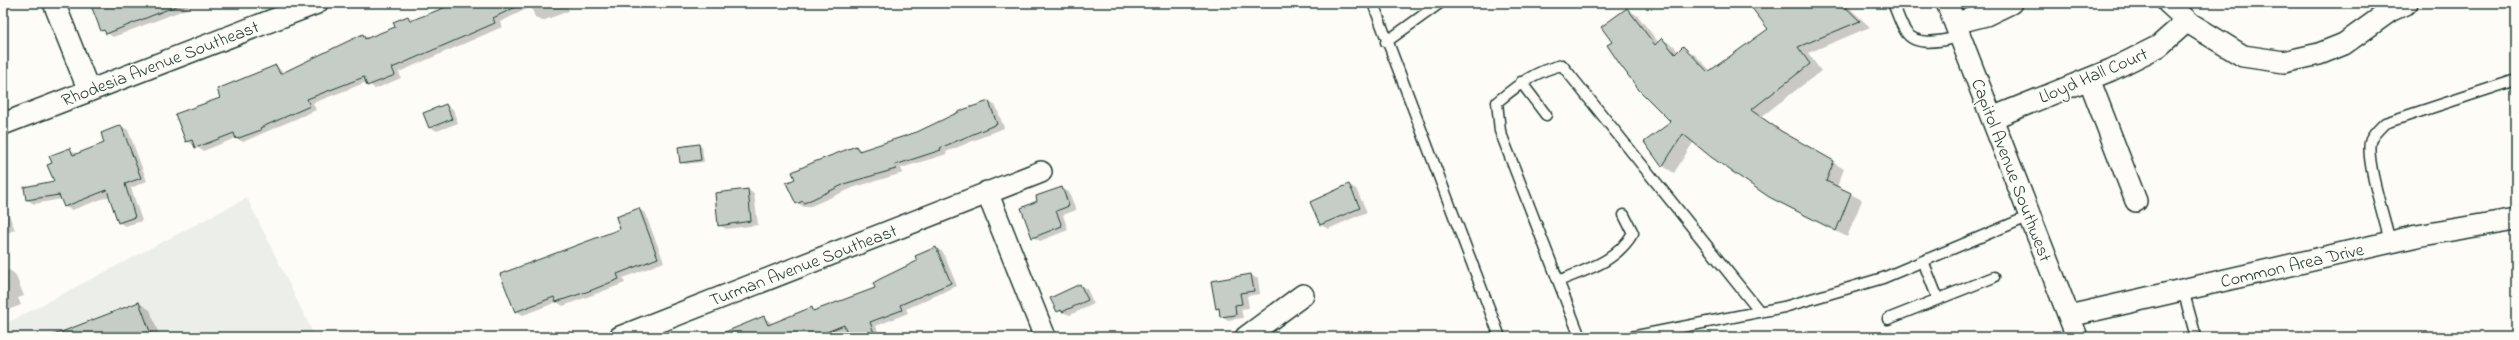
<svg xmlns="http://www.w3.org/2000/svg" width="2519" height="340" viewBox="0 0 2519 340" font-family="'Indie Flower',sans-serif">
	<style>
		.built { fill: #eceee9 }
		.shadow { fill: #0003 }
		.building { fill: #c6cdc7; stroke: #1f3d34 }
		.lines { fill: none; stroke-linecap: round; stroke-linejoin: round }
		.lane-casing { stroke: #1f3d34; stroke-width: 13 }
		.street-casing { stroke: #1f3d34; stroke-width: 24 }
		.lane { stroke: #fdfcf7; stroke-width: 10 }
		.street { stroke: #fdfcf7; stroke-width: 21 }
		.labels { text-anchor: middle; stroke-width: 3.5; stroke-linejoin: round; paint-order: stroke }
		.street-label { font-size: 18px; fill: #1f3d34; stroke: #fdfcf7 }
	</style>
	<rect width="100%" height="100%" fill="#fdfcf7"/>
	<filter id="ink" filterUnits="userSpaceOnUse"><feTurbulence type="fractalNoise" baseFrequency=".025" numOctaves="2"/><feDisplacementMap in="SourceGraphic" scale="8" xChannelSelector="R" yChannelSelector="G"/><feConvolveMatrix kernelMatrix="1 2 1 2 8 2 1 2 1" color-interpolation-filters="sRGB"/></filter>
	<g filter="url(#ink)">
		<path class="built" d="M 247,198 L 315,337 L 3,337 L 3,325 Z"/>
		<path class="shadow" d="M 91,3 L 187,3 L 189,8 L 113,37 L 102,30 Z
			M 462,3 L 566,3 L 569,11 L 542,21 L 535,17 L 531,7 L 500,22 L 502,27 L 399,72 L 401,78 L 375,89 L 367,82 L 313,103 L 316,110 L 243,142 L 236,138 L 203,151 L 187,141 L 221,98 L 276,66 L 284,73 L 363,35 L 368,38 L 396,28 L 408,17 L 415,21 Z
			M 1749,3 L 1844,3 L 1870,27 L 1808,53 L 1821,71 L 1761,117 L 1792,138 L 1844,169 L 1837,187 L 1862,200 L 1847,237 L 1782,203 L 1694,141 L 1674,173 L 1663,166 L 1645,142 L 1673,122 L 1613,42 L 1627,9 L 1638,16 L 1659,43 L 1662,39 L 1674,46 L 1678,52 L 1683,48 L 1694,54 L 1711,71 L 1769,29 Z
			M 989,102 L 996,106 L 1004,128 L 946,152 L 947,154 L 901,168 L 903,173 L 855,187 L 811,206 L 804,207 L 797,203 L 856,147 L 863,151 L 917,133 Z
			M 446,105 L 453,109 L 458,123 L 437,131 L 430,127 Z
			M 121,126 L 128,130 L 147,181 L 131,188 L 142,221 L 125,226 L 118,222 L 110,196 L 72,210 L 65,207 L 62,199 L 34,204 L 27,200 L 55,182 L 53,164 L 70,149 L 77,155 L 106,143 Z
			M 699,145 L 702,147 L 704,162 L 685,164 L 681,162 Z
			M 1349,185 L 1356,189 L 1367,212 L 1328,229 L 1321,225 L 1311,203 Z
			M 1062,188 L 1069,192 L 1076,210 L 1063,215 L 1068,230 L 1040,241 L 1033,237 L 1038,202 Z
			M 748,190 L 754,194 L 758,225 L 726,229 L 719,225 Z
			M 3,200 L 15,230 L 3,234 Z
			M 639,209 L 645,213 L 664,262 L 623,278 L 625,283 L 563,306 L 557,302 L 523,315 L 516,311 L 622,230 Z
			M 936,248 L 943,252 L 957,286 L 906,309 L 908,313 L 876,326 L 880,337 L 850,337 L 847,330 L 830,337 L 712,337 L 764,317 L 773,324 L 812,308 L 816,311 L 876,288 Z
			M 9,270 L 15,274 L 24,296 L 18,298 L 21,305 L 5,311 L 3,272 Z
			M 1251,275 L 1258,279 L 1260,294 L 1247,296 L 1249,308 L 1241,309 L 1243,318 L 1228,320 L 1221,317 L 1220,310 L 1217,308 Z
			M 1080,285 L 1087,289 L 1094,304 L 1070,315 L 1058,311 Z
			M 139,303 L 150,310 L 160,337 L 50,337 Z"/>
		<path class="building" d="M 90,3 L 181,3 L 181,4 L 106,34 L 104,30 L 101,31 Z
			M 444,3 L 524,3 L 493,18 L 495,23 L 392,68 L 395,75 L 367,86 L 364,77 L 307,99 L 310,106 L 260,128 L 261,130 L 236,139 L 234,133 L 195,148 L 192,140 L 186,142 L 175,114 L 220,98 L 217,89 L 276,65 L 280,74 L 363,34 L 365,39 L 395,27 L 393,22 L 408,16 L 410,21 L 446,7 Z
			M 1748,3 L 1841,3 L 1860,21 L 1798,47 L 1810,64 L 1751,110 L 1781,131 L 1834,161 L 1826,181 L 1851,193 L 1836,231 L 1769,197 L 1711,157 L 1683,134 L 1662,167 L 1644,142 L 1671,122 L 1639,90 L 1619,63 L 1607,45 L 1612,42 L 1601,27 L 1627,8 L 1655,45 L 1662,38 L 1675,54 L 1683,46 L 1708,72 L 1768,29 Z
			M 989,101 L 997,124 L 940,148 L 941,150 L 895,165 L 896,169 L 847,183 L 804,203 L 803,201 L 796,204 L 786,183 L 795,179 L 792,172 L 814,162 L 856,146 L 859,151 L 917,132 L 965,109 Z
			M 446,104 L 452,119 L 429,128 L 423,113 Z
			M 121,125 L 141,178 L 125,184 L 135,217 L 118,223 L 107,190 L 64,207 L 59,195 L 26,200 L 24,187 L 54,181 L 47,165 L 52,163 L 49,156 L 70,148 L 73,155 L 76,154 L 104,143 L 101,133 Z
			M 699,144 L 701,160 L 680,163 L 678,147 Z
			M 1349,184 L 1360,208 L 1320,225 L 1310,202 Z
			M 1062,187 L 1069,206 L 1056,211 L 1062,226 L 1032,238 L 1021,208 L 1037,201 L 1036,196 Z
			M 748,189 L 751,221 L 718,226 L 715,193 Z
			M 639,208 L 658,258 L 617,274 L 619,279 L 592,290 L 556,302 L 554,297 L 515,312 L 500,274 L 620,229 L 616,217 Z
			M 936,247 L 951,283 L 900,305 L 902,310 L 870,322 L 874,333 L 864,337 L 849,337 L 844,325 L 814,337 L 713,337 L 764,316 L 768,325 L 812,307 L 813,311 L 875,288 L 873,283 L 880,279 L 917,261 L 915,256 Z
			M 1251,274 L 1254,291 L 1240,293 L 1242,304 L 1235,305 L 1236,315 L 1220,317 L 1219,308 L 1216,309 L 1211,281 Z
			M 1080,284 L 1088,300 L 1062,312 L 1061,310 L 1057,312 L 1050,298 Z
			M 139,302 L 152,337 L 51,337 L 51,336 Z"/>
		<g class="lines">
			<defs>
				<path id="lane" d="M 1373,3 L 1500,337
					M 1893,3 C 1897,12 1900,24 1906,32 C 1916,48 1945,40 1960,37
					M 1386,42 L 1440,3
					M 1521,82 L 1546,115
					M 2390,242 C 2385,219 2366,163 2370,142 C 2372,135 2380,128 2385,123 L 2516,80
					M 1923,261 L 1938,299
					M 1558,281 C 1588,269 1616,262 1633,233 L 1624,215
					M 2183,290 L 2196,337
					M 1888,319 L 1994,277
					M 1580,337 L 1500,131 L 1497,102 C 1518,85 1535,71 1562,65 L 1760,312
					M 1631,337 L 1784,307 L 1883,278 L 2030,216"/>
				<path id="street" d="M 54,3 L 89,91
					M 1947,3 L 2077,337
					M 2168,3 L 2191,24 L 2243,56 L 2284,62 L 2319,54 L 2344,44 L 2390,11 L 2407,3
					M 1955,23 L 1986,15 L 2011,3
					M 2089,79 L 2136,201
					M 1992,118 L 2111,70 L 2159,46 L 2187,21
					M 3,124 L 317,3
					M 987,192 L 1045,337
					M 2069,316 L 2417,236 L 2516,219
					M 620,337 L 1041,172
					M 1246,337 L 1303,295"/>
			</defs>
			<use href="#lane" class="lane-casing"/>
			<use href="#street" class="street-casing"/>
			<use href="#lane" class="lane"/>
			<use href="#street" class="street"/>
		</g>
	</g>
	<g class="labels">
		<g class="street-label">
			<text transform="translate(160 63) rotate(-21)" y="6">Rhodesia Avenue Southeast</text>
			<text transform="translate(2093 75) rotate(-23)" y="6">Lloyd Hall Court</text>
			<text transform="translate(2012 170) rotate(69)" y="6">Capitol Avenue Southwest</text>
			<text transform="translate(803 265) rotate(-21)" y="6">Turman Avenue Southeast</text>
			<text transform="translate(2292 265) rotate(-13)" y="6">Common Area Drive</text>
		</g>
	</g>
	<rect width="2519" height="340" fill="none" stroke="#fdfcf7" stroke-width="16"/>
	<rect x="8" y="8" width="2503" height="324" fill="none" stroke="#1f3d34" stroke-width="1.5" filter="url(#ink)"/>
</svg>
